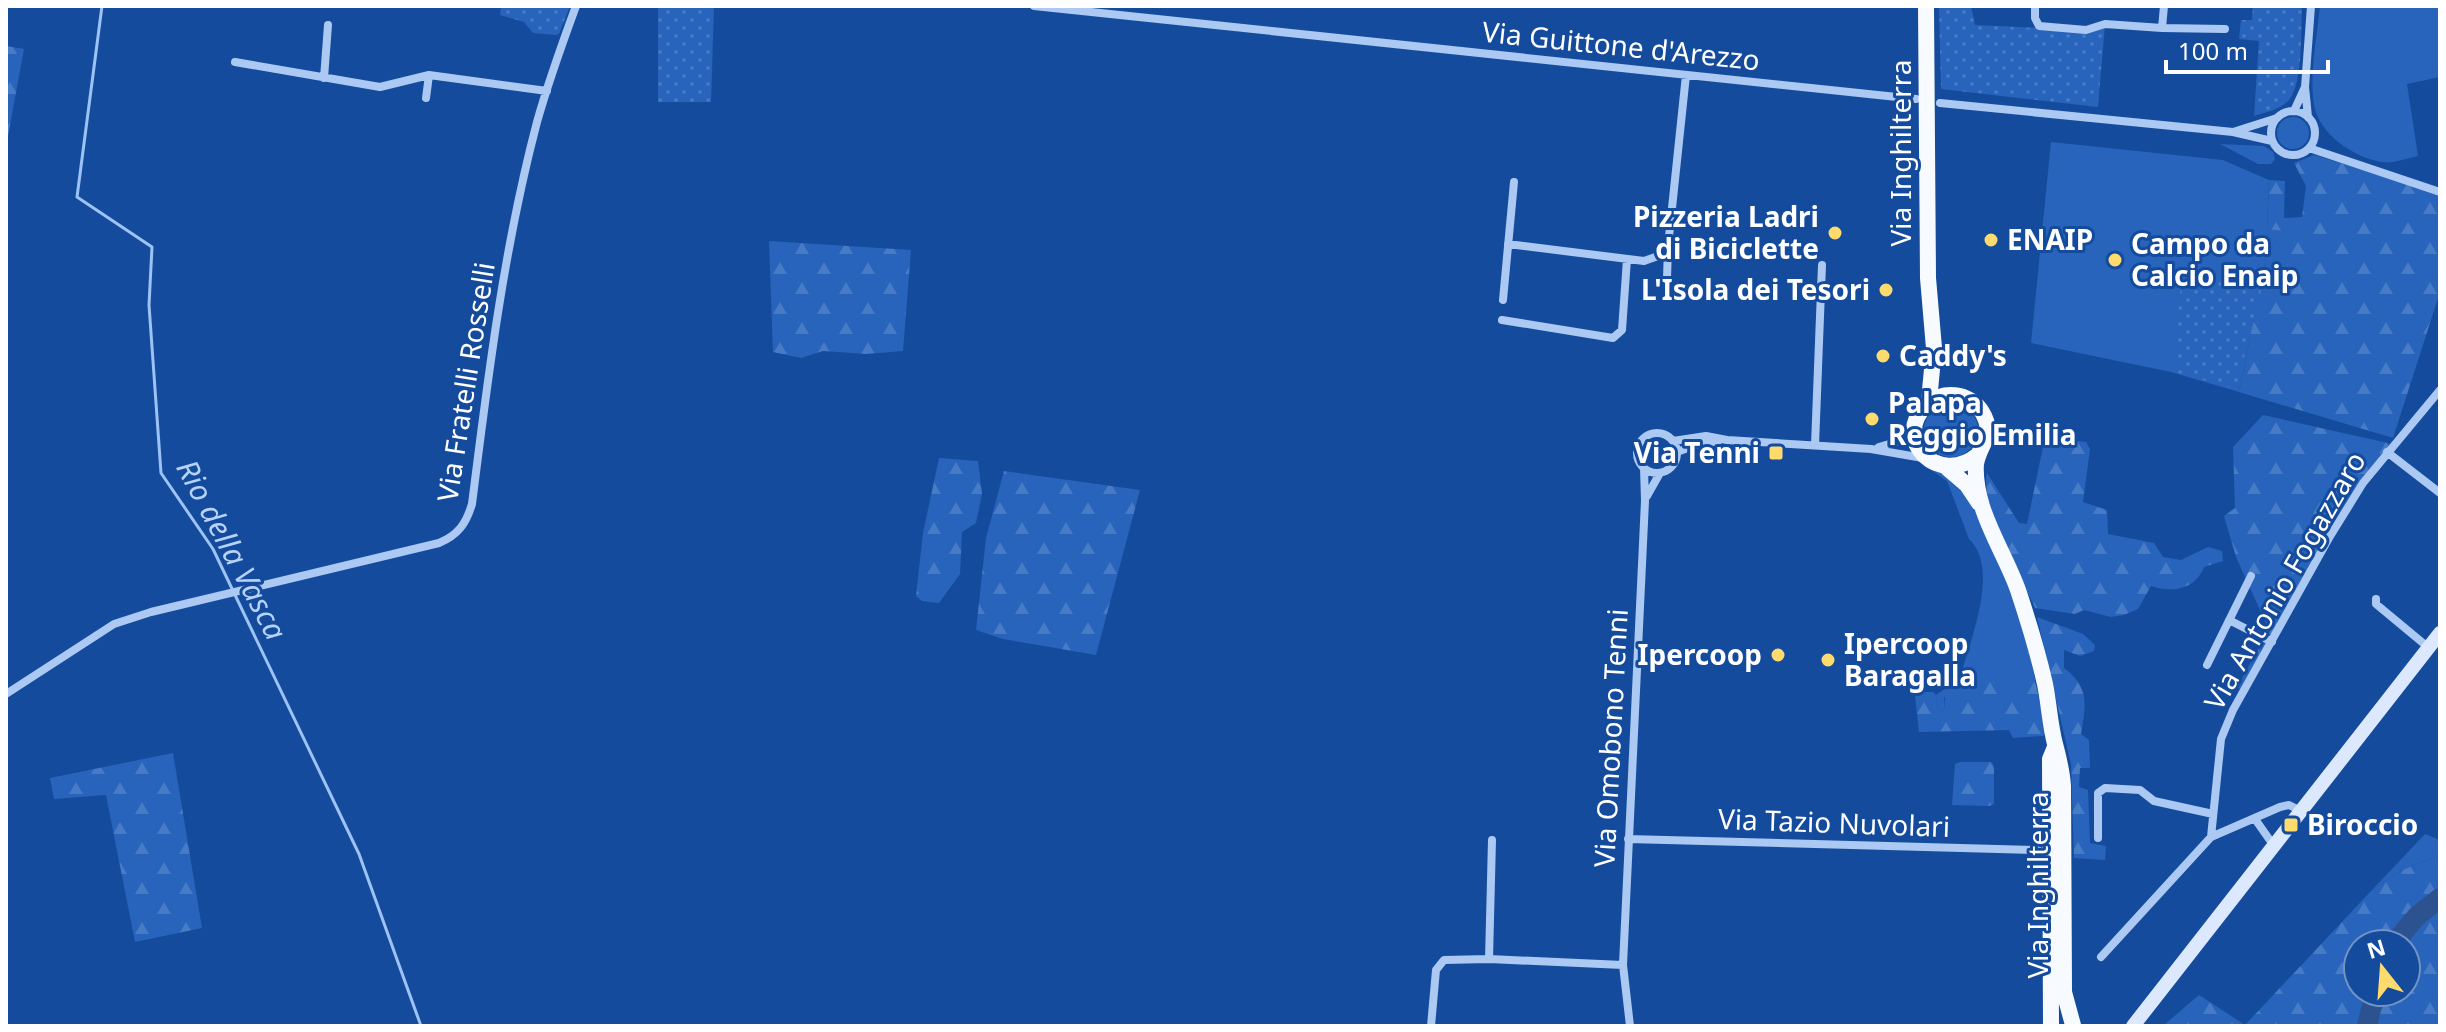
<svg xmlns="http://www.w3.org/2000/svg" width="2446" height="1032" viewBox="0 0 2446 1032" font-family="'Noto Sans',sans-serif">
	<style>
		.grass { fill: #2864bb }
		.forest { fill: url(#forest-firs); fill-rule: evenodd }
		.park { fill: url(#park-dots) }
		.lines { fill: none; stroke-linecap: round; stroke-linejoin: round }
		.stream { stroke: #9dc3f6; stroke-width: 3 }
		.river { stroke: #2c5390; stroke-width: 20 }
		.street { stroke: #abc9f3; stroke-width: 8 }
		.secondary { stroke: #dbe8fd; stroke-width: 14 }
		.primary { stroke: #f7faff; stroke-width: 16 }
		.poi-dot { fill: #ffda6d; stroke: #144b9d; stroke-width: 3 }
		.labels { text-anchor: middle; stroke-width: 6; stroke-linejoin: round; paint-order: stroke }
		.street-label { font-size: 28px; fill: #fff; stroke: #144b9d }
		.poi-label { font-size: 28px; font-weight: bold; fill: #fff; stroke: #144b9d; text-anchor: start }
		.water-label { font-size: 30px; font-style: italic; fill: #b8d3fa; stroke: #144b9d }
	</style>
	<defs>
		<pattern id="forest-firs" width="22" height="20" patternUnits="userSpaceOnUse" patternTransform="scale(2)"><rect width="22" height="20" fill="#2864bb"/><path d="M5 1l3.5 6h-7zM16 11l3.5 6h-7z" fill="#487bc5"/></pattern>
		<pattern id="park-dots" width="8" height="8" patternUnits="userSpaceOnUse" patternTransform="scale(2)"><rect width="8" height="8" fill="#2864bb"/><path d="M2 2h.1M6 6h.1" fill="none" stroke="#487bc5" stroke-width="1.8" stroke-linecap="round"/></pattern>
	</defs>
	<rect width="100%" height="100%" fill="#144b9d"/>
	<path class="grass" d="M 2320,6 L 2440,6 L 2440,77 L 2407,84 L 2418,156 C 2408,158 2392,164 2382,162 C 2354,158 2319,134 2314,105 C 2309,74 2317,38 2320,6 Z
		M2277 133a16 16 0 1 1 32 0a16 16 0 1 1-32 0Z
		M 2051,142 L 2223,160 L 2269,180 L 2267,229 L 2285,230 L 2267,253 L 2239,392 L 2171,372 L 2031,343 Z
		M 2220,144 L 2264,146 L 2273,152 L 2275,159 L 2271,164 L 2258,164 Z
		M1924 430a27 27 0 1 1 54 0a27 27 0 1 1-54 0Z
		M 1925,466 L 1951,477 L 1972,498 L 2010,588 L 2028,646 L 2021,670 L 2024,685 L 1978,697 L 1944,697 L 1944,710 L 1938,711 L 1936,695 L 1960,678 C 1969,643 2001,569 1969,539 L 1947,481 Z
		M 2425,834 L 2440,840 L 2440,855 L 2402,870 L 2371,891 Z"/>
	<path class="forest" d="M 6,46 L 24,49 L 6,147 Z
		M 2314,155 L 2440,193 L 2440,292 L 2393,438 L 2239,392 L 2267,253 L 2284,231 L 2267,229 L 2269,180 L 2285,181 L 2284,218 L 2302,217 L 2306,186 L 2294,163 Z
		M 769,241 L 911,250 L 903,351 L 866,354 L 823,351 L 801,358 L 773,352 Z
		M 2263,415 L 2388,443 L 2391,446 L 2373,469 L 2243,692 L 2237,687 L 2269,630 L 2236,557 L 2224,516 L 2235,508 L 2233,447 Z
		M 2053,438 L 2086,442 L 2090,449 L 2083,502 L 2107,510 L 2108,534 L 2154,543 L 2163,557 L 2181,560 L 2208,547 L 2222,551 L 2223,561 L 2204,567 C 2195,590 2172,593 2151,586 L 2138,609 L 2124,615 L 2111,617 L 2084,610 L 2075,614 L 2035,608 C 2022,578 1979,502 1987,473 L 2019,523 L 2027,524 L 2044,442 Z
		M 939,458 L 978,461 L 982,494 L 976,523 L 962,532 L 960,574 L 939,603 L 922,601 L 916,596 L 923,533 Z
		M 1004,471 L 1140,490 L 1096,655 L 1003,639 L 976,630 L 986,538 Z
		M 2037,617 L 2083,634 L 2095,645 L 2094,651 L 2080,656 L 2064,650 L 2064,668 C 2090,688 2086,704 2081,734 L 2089,740 L 2090,768 L 2080,768 L 2079,787 L 2088,790 L 2090,843 L 2106,846 L 2105,860 L 2074,858 L 2071,764 Z
		M 2020,645 L 2028,646 L 2046,733 L 2043,736 L 2013,738 L 2009,730 L 1919,732 L 1915,696 L 1919,692 L 1933,692 L 1936,695 L 1938,711 L 1944,710 L 1945,696 L 1978,697 L 1979,683 C 1993,671 2009,675 2023,684 C 2022,671 2014,659 2020,645 Z
		M 173,753 L 202,928 L 135,942 L 106,795 L 54,799 L 50,778 Z
		M 1960,762 L 1991,762 L 1994,766 L 1994,804 L 1989,806 L 1952,805 L 1955,764 Z
		M 2440,855 L 2440,1026 L 2163,1026 L 2199,995 L 2245,1025 L 2371,891 L 2402,870 ZM 2358,944 L 2406,944 L 2406,992 L 2358,992 Z"/>
	<path class="park" d="M 501,6 L 570,6 L 559,34 L 556,35 L 533,33 L 524,22 L 500,15 Z
		M 658,6 L 714,6 L 711,102 L 658,102 Z
		M 1939,6 L 1971,6 L 1975,25 L 2086,30 L 2105,24 L 2098,107 L 1941,89 Z
		M 2253,6 L 2302,6 C 2301,29 2303,84 2289,100 C 2280,110 2266,112 2254,116 L 2259,41 L 2239,39 L 2241,20 L 2252,20 Z
		M 2182,268 L 2264,278 L 2236,389 L 2174,372 Z"/>
	<g class="lines">
		<path class="stream" d="M 102,6 L 77,197 L 152,247 L 149,305 L 161,473 L 213,549 L 359,854 L 421,1026"/>
		<path class="river" d="M 2393,944 L 2417,916 L 2440,898
			M 2367,1026 L 2375,992"/>
		<path class="street" d="M 1034,6 L 1916,99
			M 2035,6 L 2035,18 L 2039,26 L 2086,30 L 2105,24 L 2162,28
			M 2164,6 L 2162,28 L 2225,29
			M 235,62 L 380,87 L 429,75 L 547,91
			M 324,78 L 328,25
			M 426,98 L 429,75
			M 1940,103 L 2233,132 L 2272,141
			M 2294,111 L 2305,87
			M2271 133a22 22 0 1 1 44 0a22 22 0 1 1-44 0Z
			M 2308,117 L 2305,87 L 2311,6
			M 2233,132 L 2277,118
			M 2309,148 L 2440,192
			M 1508,244 L 1644,261 L 1661,255 L 1668,246 L 1686,75
			M 1667,279 L 1668,247
			M 1503,300 L 1514,182
			M 1502,320 L 1613,338 L 1622,330 L 1627,259
			M1637 453a20 20 0 1 1 40 0a20 20 0 1 1-40 0Z
			M 1673,441 L 1706,436 L 1727,440 L 1871,449 L 1923,458
			M 1815,445 L 1822,265
			M 1879,447 L 1899,441 L 1912,429
			M 1677,452 L 1696,445 L 1718,441
			M 2387,452 L 2440,493
			M 1647,496 L 1660,473
			M 2376,599 L 2376,604 L 2429,648
			M 2229,620 L 2272,642
			M 2207,665 L 2251,576
			M 6,694 L 114,624 L 151,612 L 439,543 C 458,535 466,524 472,504 C 488,376 504,247 537,122 C 548,83 562,44 576,6
			M 2255,819 L 2274,846
			M 2211,837 L 2221,739 L 2233,710 L 2329,538 L 2363,483 L 2440,390
			M 2098,838 L 2098,793 L 2105,788 L 2140,790 L 2154,801 L 2213,814
			M 1628,839 L 2038,850
			M 2101,957 L 2211,837 L 2280,807 L 2289,805 L 2301,811
			M 1489,959 L 1492,840
			M 1431,1026 L 1436,970 L 1444,960 L 1489,959 L 1623,965
			M 1630,1026 L 1623,965 L 1645,501 L 1644,468"/>
		<path class="secondary" d="M 2133,1026 L 2440,633"/>
		<path class="primary" d="M 1926,6 L 1928,278 L 1934,348 L 1929,401
			M 1978,455 C 1939,487 1892,441 1925,406 C 1941,389 1970,392 1982,412 C 1996,435 1979,444 1976,464 C 1975,477 1978,493 1982,506 C 1991,535 2008,562 2018,590 C 2028,620 2038,653 2045,684 C 2049,704 2050,725 2055,744 C 2059,759 2062,770 2063,786 L 2064,992 L 2073,1025
			M 1946,467 L 1967,485 L 1979,503
			M 2051,1026 L 2050,759 L 2055,747"/>
	</g>
	<g class="poi-dot">
		<circle cx="1835" cy="233" r="8"/>
		<circle cx="1991" cy="240" r="8"/>
		<circle cx="2115" cy="260" r="8"/>
		<circle cx="1886" cy="290" r="8"/>
		<circle cx="1883" cy="356" r="8"/>
		<circle cx="1872" cy="419" r="8"/>
		<rect x="1768" y="445" width="16" height="16" rx="4"/>
		<circle cx="1778" cy="655" r="8"/>
		<circle cx="1828" cy="660" r="8"/>
		<rect x="2283" y="817" width="16" height="16" rx="4"/>
	</g>
	<g class="labels">
		<g class="street-label">
			<text transform="translate(1621 46) rotate(6)" y="10">Via Guittone d'Arezzo</text>
			<text transform="translate(1901 153) rotate(-90)" y="10">Via Inghilterra</text>
			<text transform="translate(466 382) rotate(-81)" y="10">Via Fratelli Rosselli</text>
			<text transform="translate(2285 581) rotate(-60)" y="10">Via Antonio Fogazzaro</text>
			<text transform="translate(1611 738) rotate(-87)" y="10">Via Omobono Tenni</text>
			<text transform="translate(1834 823) rotate(2)" y="10">Via Tazio Nuvolari</text>
			<text transform="translate(2038 885) rotate(-90)" y="10">Via Inghilterra</text>
		</g>
		<g class="poi-label">
			<text x="1819" y="227" text-anchor="end">Pizzeria Ladri<tspan x="1819" dy="32">di Biciclette</tspan></text>
			<text x="2007" y="250">ENAIP</text>
			<text x="2131" y="254">Campo da<tspan x="2131" dy="32">Calcio Enaip</tspan></text>
			<text x="1870" y="300" text-anchor="end">L'Isola dei Tesori</text>
			<text x="1899" y="366">Caddy's</text>
			<text x="1888" y="413">Palapa<tspan x="1888" dy="32">Reggio Emilia</tspan></text>
			<text x="1760" y="463" text-anchor="end">Via Tenni</text>
			<text x="1844" y="654">Ipercoop<tspan x="1844" dy="32">Baragalla</tspan></text>
			<text x="1762" y="665" text-anchor="end">Ipercoop</text>
			<text x="2307" y="835">Biroccio</text>
		</g>
		<g class="water-label">
			<text transform="translate(231 550) rotate(62)" y="10">Rio della Vasca</text>
		</g>
	</g>
	<rect width="2446" height="1032" fill="none" stroke="#ffffff" stroke-width="16"/>
	<g transform="translate(2382 968) rotate(343)"><circle r="38" fill="#144b9d" stroke="#7293c4" stroke-width="2"/>
	<path d="M0-6L14 30L0 20L-14 30Z" fill="#ffda6d"/>
	<text y="-12" font-size="22" font-weight="bold" text-anchor="middle" fill="#ffffff">N</text>
	</g>
	<path d="M2166 60v12h162v-12" fill="none" stroke="#ffffff" stroke-width="4"/>
	<text x="2178" y="60" font-size="24" fill="#ffffff" stroke="#144b9d" stroke-width="6" paint-order="stroke">100 m</text>
</svg>
